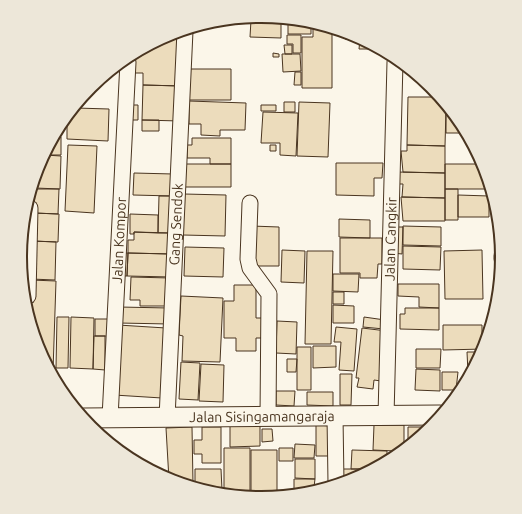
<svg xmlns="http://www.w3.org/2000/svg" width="522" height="514" viewBox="0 0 522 514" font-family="Ubuntu,sans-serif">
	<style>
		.building { fill: #ecdcbc; stroke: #4a3520 }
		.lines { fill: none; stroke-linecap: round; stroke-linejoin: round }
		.minor-casing { stroke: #4a3520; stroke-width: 17 }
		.tertiary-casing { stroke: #4a3520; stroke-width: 21 }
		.minor { stroke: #fbf6e9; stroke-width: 15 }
		.tertiary { stroke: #fbf6e9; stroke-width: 19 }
		.labels { text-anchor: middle; stroke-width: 3; stroke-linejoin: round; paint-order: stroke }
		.street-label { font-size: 14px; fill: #4a3520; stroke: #fbf6e9 }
		.rim { fill: none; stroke: #4a3520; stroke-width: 2 }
	</style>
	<rect width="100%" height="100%" fill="#fbf6e9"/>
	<path class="building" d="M 251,20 L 281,20 L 281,38 L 250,37 Z
		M 288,21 L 311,26 L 311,34 L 288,34 Z
		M 313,26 L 332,30 L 332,88 L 302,88 L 302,37 L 313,37 Z
		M 180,32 L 179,36 L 167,35 L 169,34 Z
		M 345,33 L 353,34 L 376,49 L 359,49 L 360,39 L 345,39 Z
		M 167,35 L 182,36 L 181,86 L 143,85 L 143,73 L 134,73 L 134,58 Z
		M 287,35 L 301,35 L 301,53 L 293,53 L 293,44 L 287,44 Z
		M 284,45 L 292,45 L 292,54 L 285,54 Z
		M 273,53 L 279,54 L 279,57 L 273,57 Z
		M 282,54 L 300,54 L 301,71 L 283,72 Z
		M 189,69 L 231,69 L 231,100 L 189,100 Z
		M 295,72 L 301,72 L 301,85 L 294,85 Z
		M 143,85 L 181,86 L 180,121 L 142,120 Z
		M 408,97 L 438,97 L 446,109 L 445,146 L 407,145 Z
		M 189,101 L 246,103 L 245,130 L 220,130 L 220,136 L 201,135 L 201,124 L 189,124 Z
		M 284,102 L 295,102 L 295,112 L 284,112 Z
		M 299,102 L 330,103 L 328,157 L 297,156 Z
		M 128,105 L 138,105 L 138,120 L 128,120 Z
		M 261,105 L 276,105 L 276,111 L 261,111 Z
		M 76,108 L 109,109 L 108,141 L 67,139 L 67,121 Z
		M 446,109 L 463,133 L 446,133 Z
		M 263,112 L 298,113 L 296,156 L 280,155 L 280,143 L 261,143 Z
		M 142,120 L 159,120 L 159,131 L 142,131 Z
		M 57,137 L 61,137 L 61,155 L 45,155 Z
		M 192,138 L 231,138 L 231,164 L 210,164 L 210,158 L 187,158 L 187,145 L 192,145 Z
		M 68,145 L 97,146 L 94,213 L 65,211 Z
		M 270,145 L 276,145 L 276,151 L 270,151 Z
		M 407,145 L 445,146 L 445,173 L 403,172 L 401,151 L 407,151 Z
		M 45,155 L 61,156 L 60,189 L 35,188 L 38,165 Z
		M 336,163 L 383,163 L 382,178 L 374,178 L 374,196 L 336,195 Z
		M 185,164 L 231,164 L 231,187 L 185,187 Z
		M 445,164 L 483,164 L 486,175 L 486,189 L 445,189 Z
		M 396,172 L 445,173 L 445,198 L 402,197 L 403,184 L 396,184 Z
		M 134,173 L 173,174 L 173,196 L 133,195 Z
		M 35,189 L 59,189 L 58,214 L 34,213 Z
		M 445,189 L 458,189 L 458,220 L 445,220 Z
		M 184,194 L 226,195 L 225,236 L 183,235 Z
		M 458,195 L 489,196 L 489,217 L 458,217 Z
		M 159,196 L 173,196 L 172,233 L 158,233 Z
		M 401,197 L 445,198 L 445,221 L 403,221 Z
		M 34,213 L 59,214 L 58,242 L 33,241 Z
		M 130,214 L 158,215 L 158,233 L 134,232 L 134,234 L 130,234 Z
		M 339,219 L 370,220 L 370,238 L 339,237 Z
		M 251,226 L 279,227 L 279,266 L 251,266 Z
		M 403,226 L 441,227 L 441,246 L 403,245 Z
		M 394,227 L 403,227 L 402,254 L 393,253 Z
		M 134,232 L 172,233 L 171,254 L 128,253 L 128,240 L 134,240 Z
		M 340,238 L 382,238 L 382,264 L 378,264 L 377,278 L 360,278 L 360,273 L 340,273 Z
		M 32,241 L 56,242 L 55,280 L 31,279 Z
		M 403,246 L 441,247 L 440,270 L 403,269 Z
		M 185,247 L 224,248 L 223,277 L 184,276 Z
		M 282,250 L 305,251 L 304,283 L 281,282 Z
		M 482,250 L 483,299 L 445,299 L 444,251 Z
		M 307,251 L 333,251 L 331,344 L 305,344 Z
		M 122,253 L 128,253 L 127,276 L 121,276 Z
		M 128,253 L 171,254 L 171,277 L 127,276 Z
		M 333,274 L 359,274 L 358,292 L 333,291 Z
		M 131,277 L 170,278 L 169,306 L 140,306 L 140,300 L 130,300 Z
		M 31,280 L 56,281 L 53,371 L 38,349 L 30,306 Z
		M 398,284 L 439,284 L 439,308 L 419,307 L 419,297 L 398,296 Z
		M 234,285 L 256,285 L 256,318 L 263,318 L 263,338 L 256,338 L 256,351 L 236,351 L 236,338 L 224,338 L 224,301 L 234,301 Z
		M 333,292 L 344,292 L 344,304 L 333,304 Z
		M 181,296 L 223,298 L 220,362 L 182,361 L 183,336 L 179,335 Z
		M 333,305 L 354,306 L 354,323 L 333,323 Z
		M 119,307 L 169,308 L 169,324 L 119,323 Z
		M 405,308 L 439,308 L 439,330 L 400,329 L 400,314 L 405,314 Z
		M 57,317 L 69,317 L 68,368 L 56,368 Z
		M 71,317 L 94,318 L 93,369 L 70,368 Z
		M 364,317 L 385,320 L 384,329 L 363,327 Z
		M 95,319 L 108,319 L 107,336 L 95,336 Z
		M 277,321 L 297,322 L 296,354 L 276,353 Z
		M 118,325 L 166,328 L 162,398 L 114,395 Z
		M 443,325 L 482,325 L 482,340 L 485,340 L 484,349 L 443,350 Z
		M 336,327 L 357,329 L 354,371 L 339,370 L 341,342 L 334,342 Z
		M 362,328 L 387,331 L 381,381 L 374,380 L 373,389 L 357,387 L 359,378 L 356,378 Z
		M 94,336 L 105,336 L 105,370 L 93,369 Z
		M 313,346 L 336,346 L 336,367 L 313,368 Z
		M 297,347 L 311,347 L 311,390 L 297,390 Z
		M 416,349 L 441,349 L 440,368 L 416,368 Z
		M 467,352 L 482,352 L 468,373 Z
		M 287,359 L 297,359 L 296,372 L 287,372 Z
		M 181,362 L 200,363 L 198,400 L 179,399 Z
		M 201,364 L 224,365 L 223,402 L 199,401 Z
		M 416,369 L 440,370 L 440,391 L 415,390 Z
		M 442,372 L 458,372 L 456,390 L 442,390 Z
		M 340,374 L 352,374 L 351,405 L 340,405 Z
		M 276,391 L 295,391 L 294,406 L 276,405 Z
		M 307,392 L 333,392 L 333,406 L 307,405 Z
		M 260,425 L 260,446 L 230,447 L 230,426 Z
		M 316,425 L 331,426 L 330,456 L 316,456 Z
		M 374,425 L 404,425 L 404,446 L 396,451 L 373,450 Z
		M 90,427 L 102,427 L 102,435 Z
		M 192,427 L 193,484 L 169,480 L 166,428 Z
		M 202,427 L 221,427 L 221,463 L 202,463 L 202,454 L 194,454 L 194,440 L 202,440 Z
		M 408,427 L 427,427 L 427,431 L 408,443 Z
		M 262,429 L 272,429 L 273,441 L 262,442 Z
		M 295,444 L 315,445 L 314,458 L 294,458 Z
		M 224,448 L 250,448 L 250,493 L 224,491 Z
		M 279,448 L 293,448 L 293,461 L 279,461 Z
		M 251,450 L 277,450 L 277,494 L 251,494 Z
		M 352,450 L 387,451 L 387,457 L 364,472 L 364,469 L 351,469 Z
		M 295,459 L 315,459 L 315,479 L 295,478 Z
		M 195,469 L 221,469 L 222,490 L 195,485 Z
		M 339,469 L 364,469 L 364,472 L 353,480 L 339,483 Z
		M 294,479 L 315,479 L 314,487 L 294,491 Z"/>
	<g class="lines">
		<defs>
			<g id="minor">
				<path d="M 250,203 L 248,259 L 250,268 L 269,294 L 268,417"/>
				<path d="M 502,259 L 502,256"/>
				<path d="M 28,296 L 30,208"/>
				<path d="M 335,416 L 336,483"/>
				<path id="s1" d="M 386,416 L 395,62"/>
				<path id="s2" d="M 110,418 L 128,62"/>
				<path id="s3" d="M 167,418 L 185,31"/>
			</g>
			<g id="tertiary">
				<path id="s4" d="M 84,418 L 440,415"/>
			</g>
		</defs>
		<use href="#minor" class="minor-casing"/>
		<use href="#tertiary" class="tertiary-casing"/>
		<use href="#minor" class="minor"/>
		<use href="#tertiary" class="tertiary"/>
	</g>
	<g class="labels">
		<g class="street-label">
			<text dy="5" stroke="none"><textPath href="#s3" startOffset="194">Gang Sendok</textPath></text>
			<text dy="5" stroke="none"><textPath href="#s1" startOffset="177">Jalan Cangkir</textPath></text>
			<text dy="5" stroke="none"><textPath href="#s2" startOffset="178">Jalan Kompor</textPath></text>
			<text dy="5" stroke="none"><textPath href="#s4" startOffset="178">Jalan Sisingamangaraja</textPath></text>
		</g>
	</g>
	<path d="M0 0H522V514H0ZM27 257a234 234 0 1 1 468 0a234 234 0 1 1-468 0Z" fill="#ede7d9" fill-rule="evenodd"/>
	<path class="rim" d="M27 257a234 234 0 1 1 468 0a234 234 0 1 1-468 0Z"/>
</svg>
